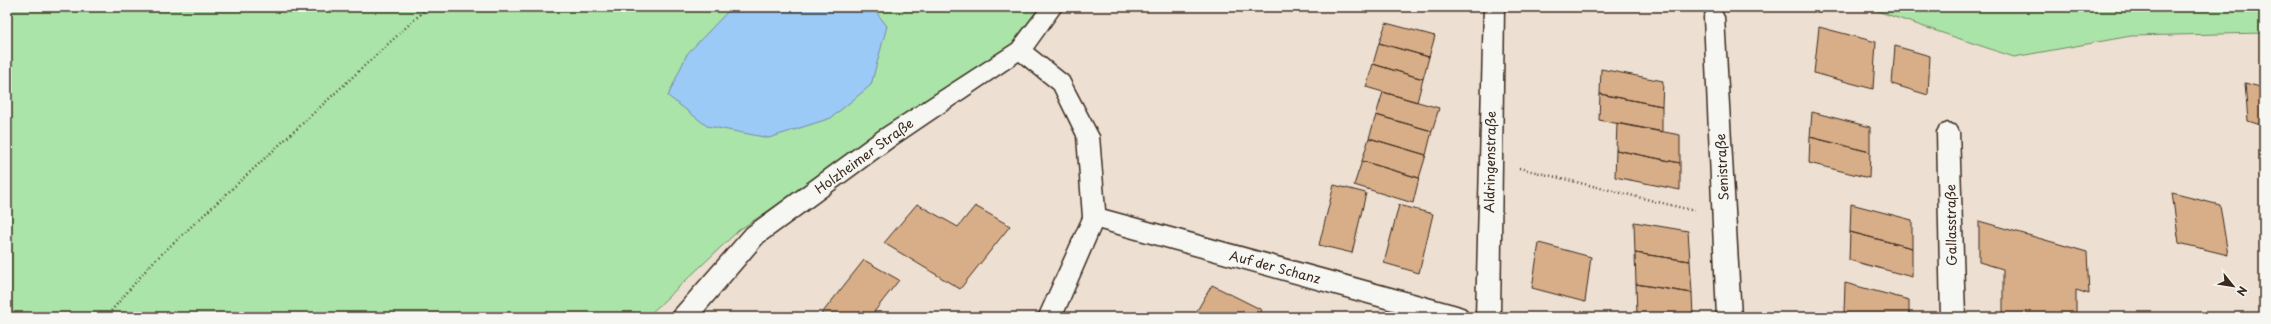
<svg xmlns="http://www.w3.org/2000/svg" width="2271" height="324" viewBox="0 0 2271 324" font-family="'Playpen Sans',sans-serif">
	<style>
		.green { fill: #abe4a9; stroke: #738764 }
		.water { fill: #9ccaf7; stroke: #758aa0 }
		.building { fill: #d8ae89; stroke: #3b2a1e }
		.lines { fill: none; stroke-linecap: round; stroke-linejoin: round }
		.street-casing { stroke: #3b2a1e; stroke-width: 3 }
		.path { stroke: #3b2a1e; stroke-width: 2.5; stroke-dasharray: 1 3; stroke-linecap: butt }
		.street { fill: #f6f6f2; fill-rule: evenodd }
		.labels { text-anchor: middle; stroke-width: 3; stroke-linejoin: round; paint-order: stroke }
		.street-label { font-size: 13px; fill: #3b2a1e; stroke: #f6f6f2 }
	</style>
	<rect width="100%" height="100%" fill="#ede0d2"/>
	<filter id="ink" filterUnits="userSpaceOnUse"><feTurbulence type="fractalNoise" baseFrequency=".025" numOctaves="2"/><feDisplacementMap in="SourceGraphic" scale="8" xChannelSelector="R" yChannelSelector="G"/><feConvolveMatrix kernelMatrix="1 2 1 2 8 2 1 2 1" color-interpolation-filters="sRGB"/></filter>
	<g filter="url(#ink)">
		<path class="green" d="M 7,7 L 1048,7 L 1038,34 L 739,230 L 647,317 L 7,317 Z
			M 1865,7 L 2264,7 L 2264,33 L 2131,36 L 2014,57 Z"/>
		<path class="water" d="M 732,7 L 872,7 L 887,26 L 871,85 L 831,118 L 769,138 L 707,126 L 668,96 L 687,54 Z"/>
		<path class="building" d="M 1386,23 L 1435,36 L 1429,57 L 1379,43 Z
			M 1819,27 L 1876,42 L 1873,89 L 1814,73 Z
			M 1379,43 L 1429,57 L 1423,79 L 1373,64 Z
			M 1895,46 L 1930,56 L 1928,95 L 1892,84 Z
			M 1373,64 L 1423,79 L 1417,102 L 1366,87 Z
			M 1601,69 L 1663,81 L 1662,106 L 1600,94 Z
			M 2245,83 L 2264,88 L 2264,126 L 2248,121 Z
			M 1383,92 L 1439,108 L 1432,131 L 1376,115 Z
			M 1600,94 L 1662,106 L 1662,132 L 1599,120 Z
			M 1812,112 L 1870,127 L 1870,152 L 1810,137 Z
			M 1376,115 L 1432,131 L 1426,155 L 1369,138 Z
			M 1617,123 L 1680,135 L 1680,163 L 1616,150 Z
			M 1810,137 L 1870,152 L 1869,178 L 1809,163 Z
			M 1369,138 L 1426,155 L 1419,178 L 1362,161 Z
			M 1616,150 L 1680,163 L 1680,190 L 1615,177 Z
			M 1362,161 L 1419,178 L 1413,203 L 1354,185 Z
			M 1334,185 L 1366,193 L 1352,253 L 1319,245 Z
			M 2172,193 L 2220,205 L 2228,255 L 2179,243 Z
			M 917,204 L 958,227 L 975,206 L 1010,226 L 960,289 L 884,243 Z
			M 1851,204 L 1912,220 L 1912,248 L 1850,232 Z
			M 1399,205 L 1433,214 L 1419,273 L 1384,263 Z
			M 1979,221 L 2087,252 L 2089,294 L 2076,290 L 2076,317 L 2003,317 L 2003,269 L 1979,262 Z
			M 1634,222 L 1688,231 L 1690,261 L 1635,253 Z
			M 1850,232 L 1912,248 L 1912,277 L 1849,260 Z
			M 1539,243 L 1591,257 L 1585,302 L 1532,288 Z
			M 1635,253 L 1690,261 L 1692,293 L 1636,284 Z
			M 864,260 L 899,280 L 870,317 L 819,317 Z
			M 1845,283 L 1909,300 L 1909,317 L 1860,317 L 1844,313 Z
			M 1636,284 L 1692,293 L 1693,317 L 1637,316 Z
			M 1212,285 L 1262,310 L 1258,317 L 1200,317 L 1195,314 Z"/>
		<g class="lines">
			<defs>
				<path id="street" d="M 1041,7 L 1063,7 L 1033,49 L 1068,77 L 1099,136 L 1105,210 L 1457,306 L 1465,309 L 1469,317 L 1418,317 L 1100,229 L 1062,317 L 1038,317 L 1083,217 L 1077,136 L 1054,89 L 1019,61 L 895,145 L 763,242 L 699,317 L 672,317 L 676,309 L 747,228 L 879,131 L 1013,44 Z
					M 1484,7 L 1504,7 L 1500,317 L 1476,317 Z
					M 1714,9 L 1721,11 L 1724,17 L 1741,317 L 1717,317 L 1704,17 L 1707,11 Z
					M 1948,123 L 1956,126 L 1959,132 L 1965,317 L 1941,317 L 1937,132 L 1940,126 Z"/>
			</defs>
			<use href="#street" class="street-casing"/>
			<path class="path" d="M 1519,168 L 1695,211
				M 106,317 L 152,263 L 428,7"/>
			<use href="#street" class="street"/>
		</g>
	</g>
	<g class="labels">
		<g class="street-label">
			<text transform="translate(864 156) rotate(-36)" y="5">Holzheimer Straße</text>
			<text transform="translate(1490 162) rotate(-89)" y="5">Aldringenstraße</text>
			<text transform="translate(1722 167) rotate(-93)" y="5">Senistraße</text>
			<text transform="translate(1951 225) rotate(-91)" y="5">Gallasstraße</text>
			<text transform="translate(1275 267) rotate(15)" y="5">Auf der Schanz</text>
		</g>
	</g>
	<rect width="2271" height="324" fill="none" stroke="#f6f6f2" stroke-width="24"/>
	<rect x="12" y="12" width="2247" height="300" fill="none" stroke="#3b2a1e" stroke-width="1.5" filter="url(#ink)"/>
	<g transform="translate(2233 286) rotate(120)" stroke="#f6f6f2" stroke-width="3" paint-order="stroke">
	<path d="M0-3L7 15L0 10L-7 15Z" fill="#3b2a1e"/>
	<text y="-6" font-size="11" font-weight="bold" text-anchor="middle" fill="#3b2a1e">N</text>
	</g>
</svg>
